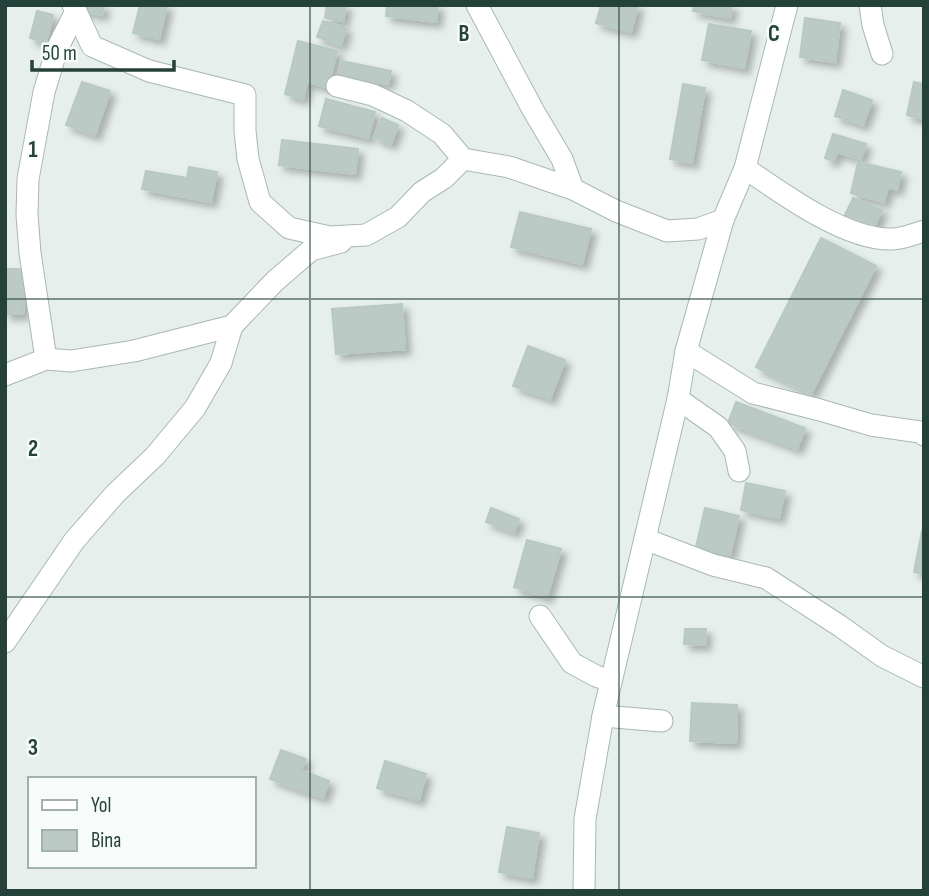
<svg xmlns="http://www.w3.org/2000/svg" width="929" height="896" viewBox="0 0 929 896" font-family="'Sofia Sans Condensed',sans-serif">
	<style>
		.building { fill: #bbcac4; stroke: #b8c9c2; stroke-width: 2; filter: url(#shadow) }
		.lines { fill: none; stroke-linecap: round; stroke-linejoin: round }
		.street-casing { stroke: #a8b8b2; stroke-width: 23 }
		.secondary-casing { stroke: #a4bbb3; stroke-width: 23 }
		.street { stroke: #fff; stroke-width: 21 }
		.secondary { stroke: #fff; stroke-width: 21 }
		.grid { fill: none; stroke: #24423a; stroke-width: 2; stroke-opacity: 0.55 }
		.grid-label { font-size: 23px; text-anchor: middle; font-weight: bold; fill: #24423a; stroke: #f7fbf9; stroke-width: 5; stroke-linejoin: round; paint-order: stroke }
	</style>
	<defs>
		<filter id="shadow"><feDropShadow dx="5.5" dy="5.5" stdDeviation="3.5" flood-color="#0004"/></filter>
	</defs>
	<rect width="100%" height="100%" fill="#e6efeb"/>
	<path class="building" d="M 81,5 L 104,5 L 102,15 L 80,10 Z
		M 140,5 L 167,5 L 159,39 L 133,33 Z
		M 327,5 L 346,5 L 343,21 L 325,18 Z
		M 387,5 L 438,5 L 436,22 L 386,16 Z
		M 601,5 L 638,5 L 631,32 L 596,23 Z
		M 694,5 L 732,5 L 730,18 L 693,11 Z
		M 37,11 L 53,15 L 46,42 L 30,38 Z
		M 805,18 L 840,23 L 835,62 L 800,57 Z
		M 323,21 L 346,28 L 341,45 L 317,37 Z
		M 709,24 L 751,31 L 744,68 L 702,60 Z
		M 298,41 L 337,51 L 328,87 L 307,82 L 303,99 L 285,94 Z
		M 342,61 L 391,71 L 388,84 L 339,75 Z
		M 82,82 L 110,91 L 95,135 L 66,125 Z
		M 914,82 L 924,84 L 924,119 L 907,115 Z
		M 683,84 L 705,88 L 692,163 L 670,159 Z
		M 843,90 L 872,100 L 863,125 L 835,116 Z
		M 326,99 L 375,112 L 368,138 L 319,126 Z
		M 382,118 L 398,125 L 391,144 L 374,137 Z
		M 833,134 L 866,144 L 861,159 L 837,152 L 834,161 L 825,158 Z
		M 282,140 L 358,149 L 355,174 L 279,165 Z
		M 858,162 L 901,172 L 897,190 L 888,187 L 884,202 L 851,193 Z
		M 189,167 L 217,172 L 211,202 L 142,189 L 146,171 L 187,178 Z
		M 853,198 L 882,210 L 872,231 L 843,219 Z
		M 520,212 L 591,229 L 582,264 L 511,247 Z
		M 821,238 L 876,266 L 811,394 L 756,367 Z
		M 5,269 L 25,269 L 23,314 L 5,314 Z
		M 402,304 L 405,349 L 336,354 L 332,309 Z
		M 528,346 L 565,360 L 550,399 L 513,386 Z
		M 736,402 L 805,428 L 797,449 L 728,423 Z
		M 746,483 L 785,491 L 779,518 L 741,510 Z
		M 491,508 L 519,519 L 514,532 L 486,522 Z
		M 705,508 L 739,516 L 730,555 L 696,547 Z
		M 922,531 L 924,531 L 924,574 L 914,572 Z
		M 527,540 L 561,549 L 547,597 L 514,587 Z
		M 685,629 L 706,629 L 705,645 L 684,644 Z
		M 692,703 L 737,705 L 736,743 L 690,741 Z
		M 281,750 L 306,759 L 301,770 L 329,781 L 323,798 L 270,779 Z
		M 385,761 L 426,774 L 419,800 L 377,788 Z
		M 507,827 L 539,833 L 532,878 L 499,872 Z"/>
	<g class="lines">
		<defs>
			<path id="street" d="M 73,5 L 92,46 L 149,71 L 245,95 L 245,131 L 248,159 L 260,202 L 289,228 L 330,237 L 366,235 L 398,217 L 422,192 L 444,178 L 463,159 L 509,167 L 573,189 L 616,211 L 667,231 L 698,229 L 723,220
				M 477,5 L 533,110 L 562,159 L 573,189
				M 870,5 L 873,25 L 882,54
				M 337,86 L 373,95 L 407,111 L 442,134 L 463,159
				M 745,168 C 781,193 847,241 892,239 C 902,239 914,234 924,231
				M 686,351 L 753,393 L 820,410 L 871,425 L 920,432 L 924,435
				M 46,359 L 30,253 L 27,215 L 28,179 L 44,92 L 57,49 L 76,11
				M 5,375 L 46,359 L 71,361 L 134,351 L 232,326 L 275,281 L 311,250 L 341,242
				M 678,399 L 718,427 L 735,451 L 739,471
				M 645,539 L 713,565 L 766,578 L 840,626 L 882,656 L 924,677
				M 540,616 L 572,663 L 596,676 L 611,681
				M 5,642 L 74,541 L 115,494 L 155,456 L 195,408 L 221,363 L 232,326
				M 603,716 L 662,721"/>
			<path id="secondary" d="M 584,891 L 585,819 L 603,716 L 678,399 L 686,351 L 723,220 L 745,168 L 787,5"/>
		</defs>
		<use href="#street" class="street-casing"/>
		<use href="#secondary" class="secondary-casing"/>
		<use href="#street" class="street"/>
		<use href="#secondary" class="secondary"/>
	</g>
	<path class="grid" d="M 310,5 L 310,891M 619,5 L 619,891M 5,299 L 924,299M 5,597 L 924,597"/>
	<g class="grid-label">
		<text x="464" y="41">B</text>
		<text x="774" y="41">C</text>
		<text x="33" y="157">1</text>
		<text x="33" y="456">2</text>
		<text x="33" y="755">3</text>
	</g>
	<rect width="929" height="896" fill="none" stroke="#24423a" stroke-width="14"/>
	<rect x="28" y="777" width="228" height="91" fill="#f7fbf9" stroke="#a3b1ad" stroke-width="2"/>
	<rect x="42" y="800" width="35" height="10" fill="#ffffff" stroke="#a3b1ad" stroke-width="2"/>
	<text x="91" y="812" font-size="21" fill="#24423a">Yol</text>
	<rect x="42" y="830" width="35" height="21" fill="#bbcac4" stroke="#a3b1ad" stroke-width="2"/>
	<text x="91" y="847" font-size="21" fill="#24423a">Bina</text>
	<path d="M32 60v10h142v-10" fill="none" stroke="#24423a" stroke-width="3.5"/>
	<text x="42" y="60" font-size="21" fill="#24423a" stroke="#f7fbf9" stroke-width="5" paint-order="stroke">50 m</text>
</svg>
